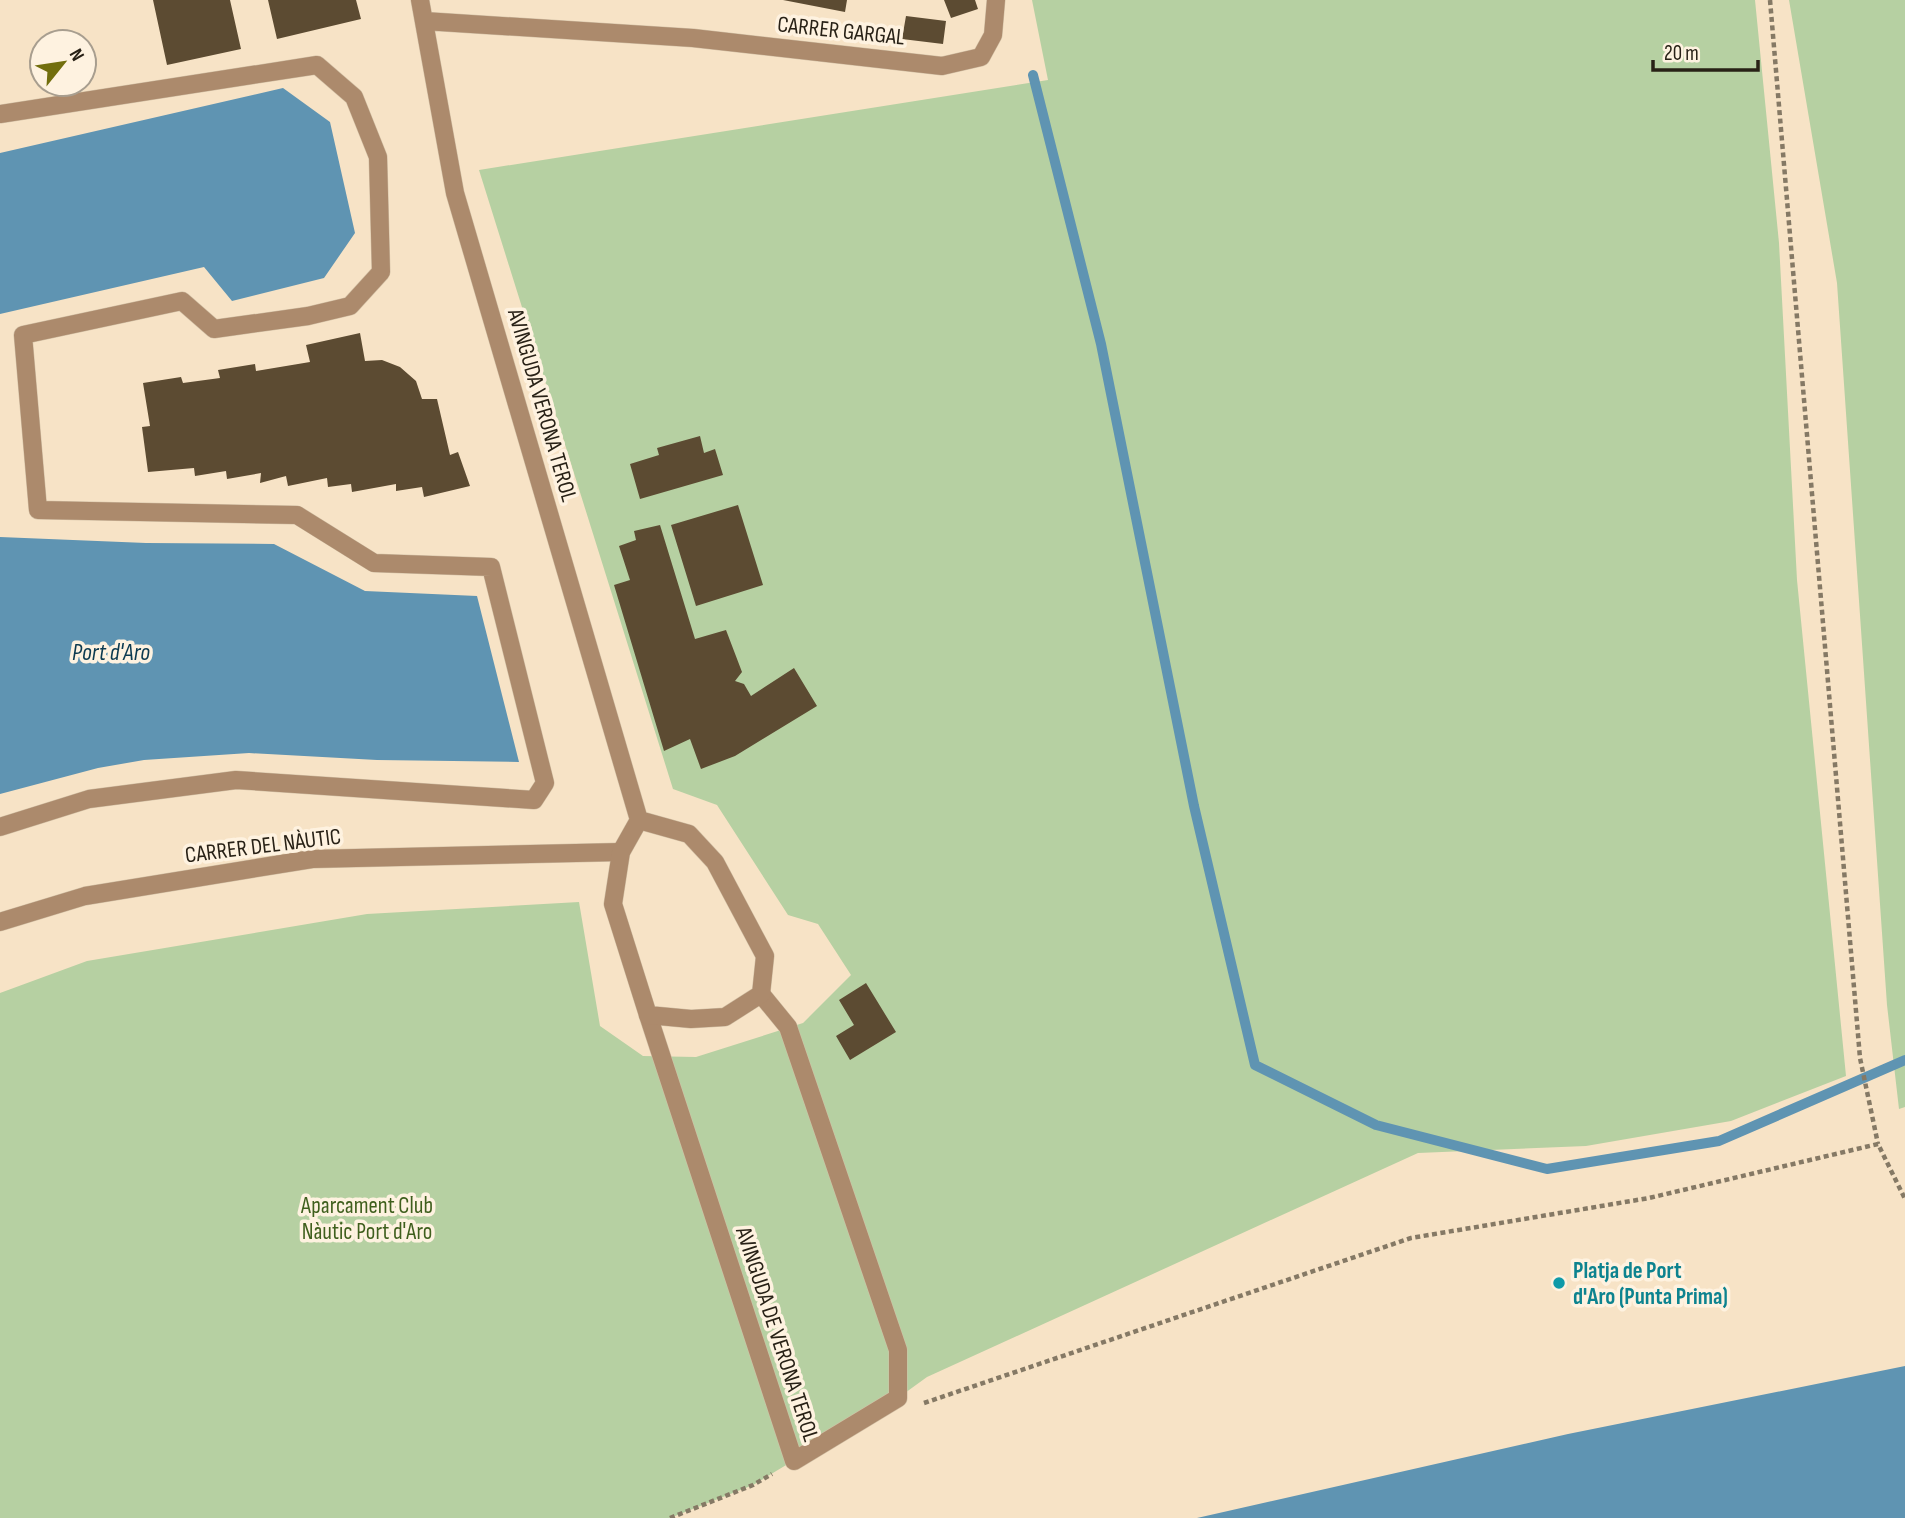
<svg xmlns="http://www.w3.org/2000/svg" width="1905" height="1518" viewBox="0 0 1905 1518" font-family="'Sofia Sans Condensed',sans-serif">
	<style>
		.green { fill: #b6d0a2 }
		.water { fill: #5f94b2 }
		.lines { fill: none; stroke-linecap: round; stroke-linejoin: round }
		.stream { stroke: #5f94b2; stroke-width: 10 }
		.building { fill: #5c4b32 }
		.lane-casing { stroke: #d2c0a6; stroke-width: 19 }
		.street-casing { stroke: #d2c0a6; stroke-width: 19 }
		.path { stroke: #857965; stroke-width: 4.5; stroke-dasharray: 5 3.5; stroke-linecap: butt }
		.lane { stroke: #ac8a6c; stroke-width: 18 }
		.street { stroke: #ac8a6c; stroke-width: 18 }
		.culture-dot { fill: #0f9aa8; stroke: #fef2e0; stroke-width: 2.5 }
		.labels { text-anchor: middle; stroke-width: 7; stroke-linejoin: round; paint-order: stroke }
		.street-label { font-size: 23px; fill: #282116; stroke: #fef2e0 }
		.park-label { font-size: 23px; fill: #3f5f1d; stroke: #fef2e0 }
		.culture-label { font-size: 23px; font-weight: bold; fill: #0d838f; stroke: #fef2e0; text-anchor: start }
		.water-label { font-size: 24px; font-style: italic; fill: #0c3a50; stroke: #fef2e0 }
	</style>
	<rect width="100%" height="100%" fill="#f7e3c6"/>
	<path class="green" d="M 1032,0 L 1755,0 L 1779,243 L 1797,580 L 1846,1076 L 1731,1121 L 1586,1146 L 1418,1153 L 927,1377 L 898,1398 L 753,1485 L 670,1518 L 0,1518 L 0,993 L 87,961 L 367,914 L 579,902 L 600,1026 L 643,1056 L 696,1057 L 803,1023 L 851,975 L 818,924 L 788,915 L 717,805 L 673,789 L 479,170 L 1048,80 Z
		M 1789,0 L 1905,0 L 1905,1107 L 1899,1109 L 1887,1005 L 1837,283 Z"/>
	<path class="water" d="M 283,88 L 330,122 L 355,233 L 324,278 L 232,301 L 204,267 L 0,314 L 0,153 Z
		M 0,537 L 146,543 L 274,544 L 365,591 L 477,596 L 519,762 L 377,760 L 249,753 L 144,760 L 98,768 L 0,794 Z
		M 1905,1366 L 1905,1518 L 1197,1518 L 1568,1434 Z"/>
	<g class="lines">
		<path class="stream" d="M 1033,75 L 1101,344 L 1194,806 L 1255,1065 L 1376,1125 L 1547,1169 L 1719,1141 L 1905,1060"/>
	</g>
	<path class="building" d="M 153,0 L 230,0 L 241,49 L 167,65 Z
		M 268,0 L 356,0 L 361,19 L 277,39 Z
		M 783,0 L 847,0 L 845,12 Z
		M 944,0 L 975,0 L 978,9 L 951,18 Z
		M 906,16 L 946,21 L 943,44 L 902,39 Z
		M 360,333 L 365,361 L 382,360 L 400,367 L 416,381 L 422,399 L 437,399 L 450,455 L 458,452 L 470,486 L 424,497 L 422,487 L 396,491 L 396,484 L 352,492 L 351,484 L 328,487 L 327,478 L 288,486 L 286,476 L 260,483 L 261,473 L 227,479 L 226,471 L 195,476 L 194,468 L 148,472 L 142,427 L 150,426 L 143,383 L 181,377 L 183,383 L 220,378 L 218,370 L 255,364 L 256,371 L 310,362 L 306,345 Z
		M 700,436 L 704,453 L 715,449 L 723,475 L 640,499 L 630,464 L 659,455 L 657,448 Z
		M 738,505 L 763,585 L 696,606 L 671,525 Z
		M 660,525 L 695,639 L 726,630 L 742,672 L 735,681 L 744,684 L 751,696 L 794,668 L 817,706 L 735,756 L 701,769 L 690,739 L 664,751 L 614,585 L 630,580 L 619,546 L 636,540 L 634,531 Z
		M 866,983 L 896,1032 L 850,1060 L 836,1036 L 854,1025 L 839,1000 Z"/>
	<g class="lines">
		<defs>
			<path id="lane" d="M 0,114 L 317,65 L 354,97 L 378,157 L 381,272 L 350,306 L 308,316 L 214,329 L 182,301 L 23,335 L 38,510 L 297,515 L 374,563 L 491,567 L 545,783 L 534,800 L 236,780 L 89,799 L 0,827
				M 0,922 L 85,896 L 312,859 L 621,852
				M 648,1015 L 794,1461 L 898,1398 L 898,1350 L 788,1027 L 761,994"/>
			<path id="street" d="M 420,0 L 455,193 L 639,820
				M 424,21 L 693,38 L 942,66 L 981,57 L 993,35 L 996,0
				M 639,820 L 689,834 L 715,862 L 765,956 L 761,994 L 725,1017 L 691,1019 L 648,1015 L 613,904 L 621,852 Z"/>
		</defs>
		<use href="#lane" class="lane-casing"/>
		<use href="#street" class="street-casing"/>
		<path class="path" d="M 1770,0 L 1860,1058 L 1878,1144
			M 924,1403 L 1411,1238 L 1649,1198 L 1878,1144 L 1905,1199
			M 670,1518 L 753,1485 L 772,1474"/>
		<use href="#lane" class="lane"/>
		<use href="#street" class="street"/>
	</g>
	<circle class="culture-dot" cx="1559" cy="1283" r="7"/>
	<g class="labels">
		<g class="street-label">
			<text transform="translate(841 30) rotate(6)" y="8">CARRER GARGAL</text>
			<text transform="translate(543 405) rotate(74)" y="8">AVINGUDA VERONA TEROL</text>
			<text transform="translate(263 845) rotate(-7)" y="8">CARRER DEL NÀUTIC</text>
			<text transform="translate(778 1334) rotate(72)" y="8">AVINGUDA DE VERONA TEROL</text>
		</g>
		<g class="park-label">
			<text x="367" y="1213">Aparcament Club<tspan x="367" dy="26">Nàutic Port d'Aro</tspan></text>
		</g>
		<g class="culture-label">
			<text x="1573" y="1278">Platja de Port<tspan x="1573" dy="26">d'Aro (Punta Prima)</tspan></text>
		</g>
		<g class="water-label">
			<text x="111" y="660">Port d'Aro</text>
		</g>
	</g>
	<g transform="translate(63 63) rotate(60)"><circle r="33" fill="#fef2e0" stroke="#a89e8f" stroke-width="2"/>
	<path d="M0-5L12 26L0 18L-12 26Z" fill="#726e0d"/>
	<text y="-10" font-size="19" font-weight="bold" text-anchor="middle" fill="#282116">N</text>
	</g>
	<path d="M1653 60v10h105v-10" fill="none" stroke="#282116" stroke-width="3.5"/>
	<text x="1664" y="60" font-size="21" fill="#282116" stroke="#fef2e0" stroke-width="5" paint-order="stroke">20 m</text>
</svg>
